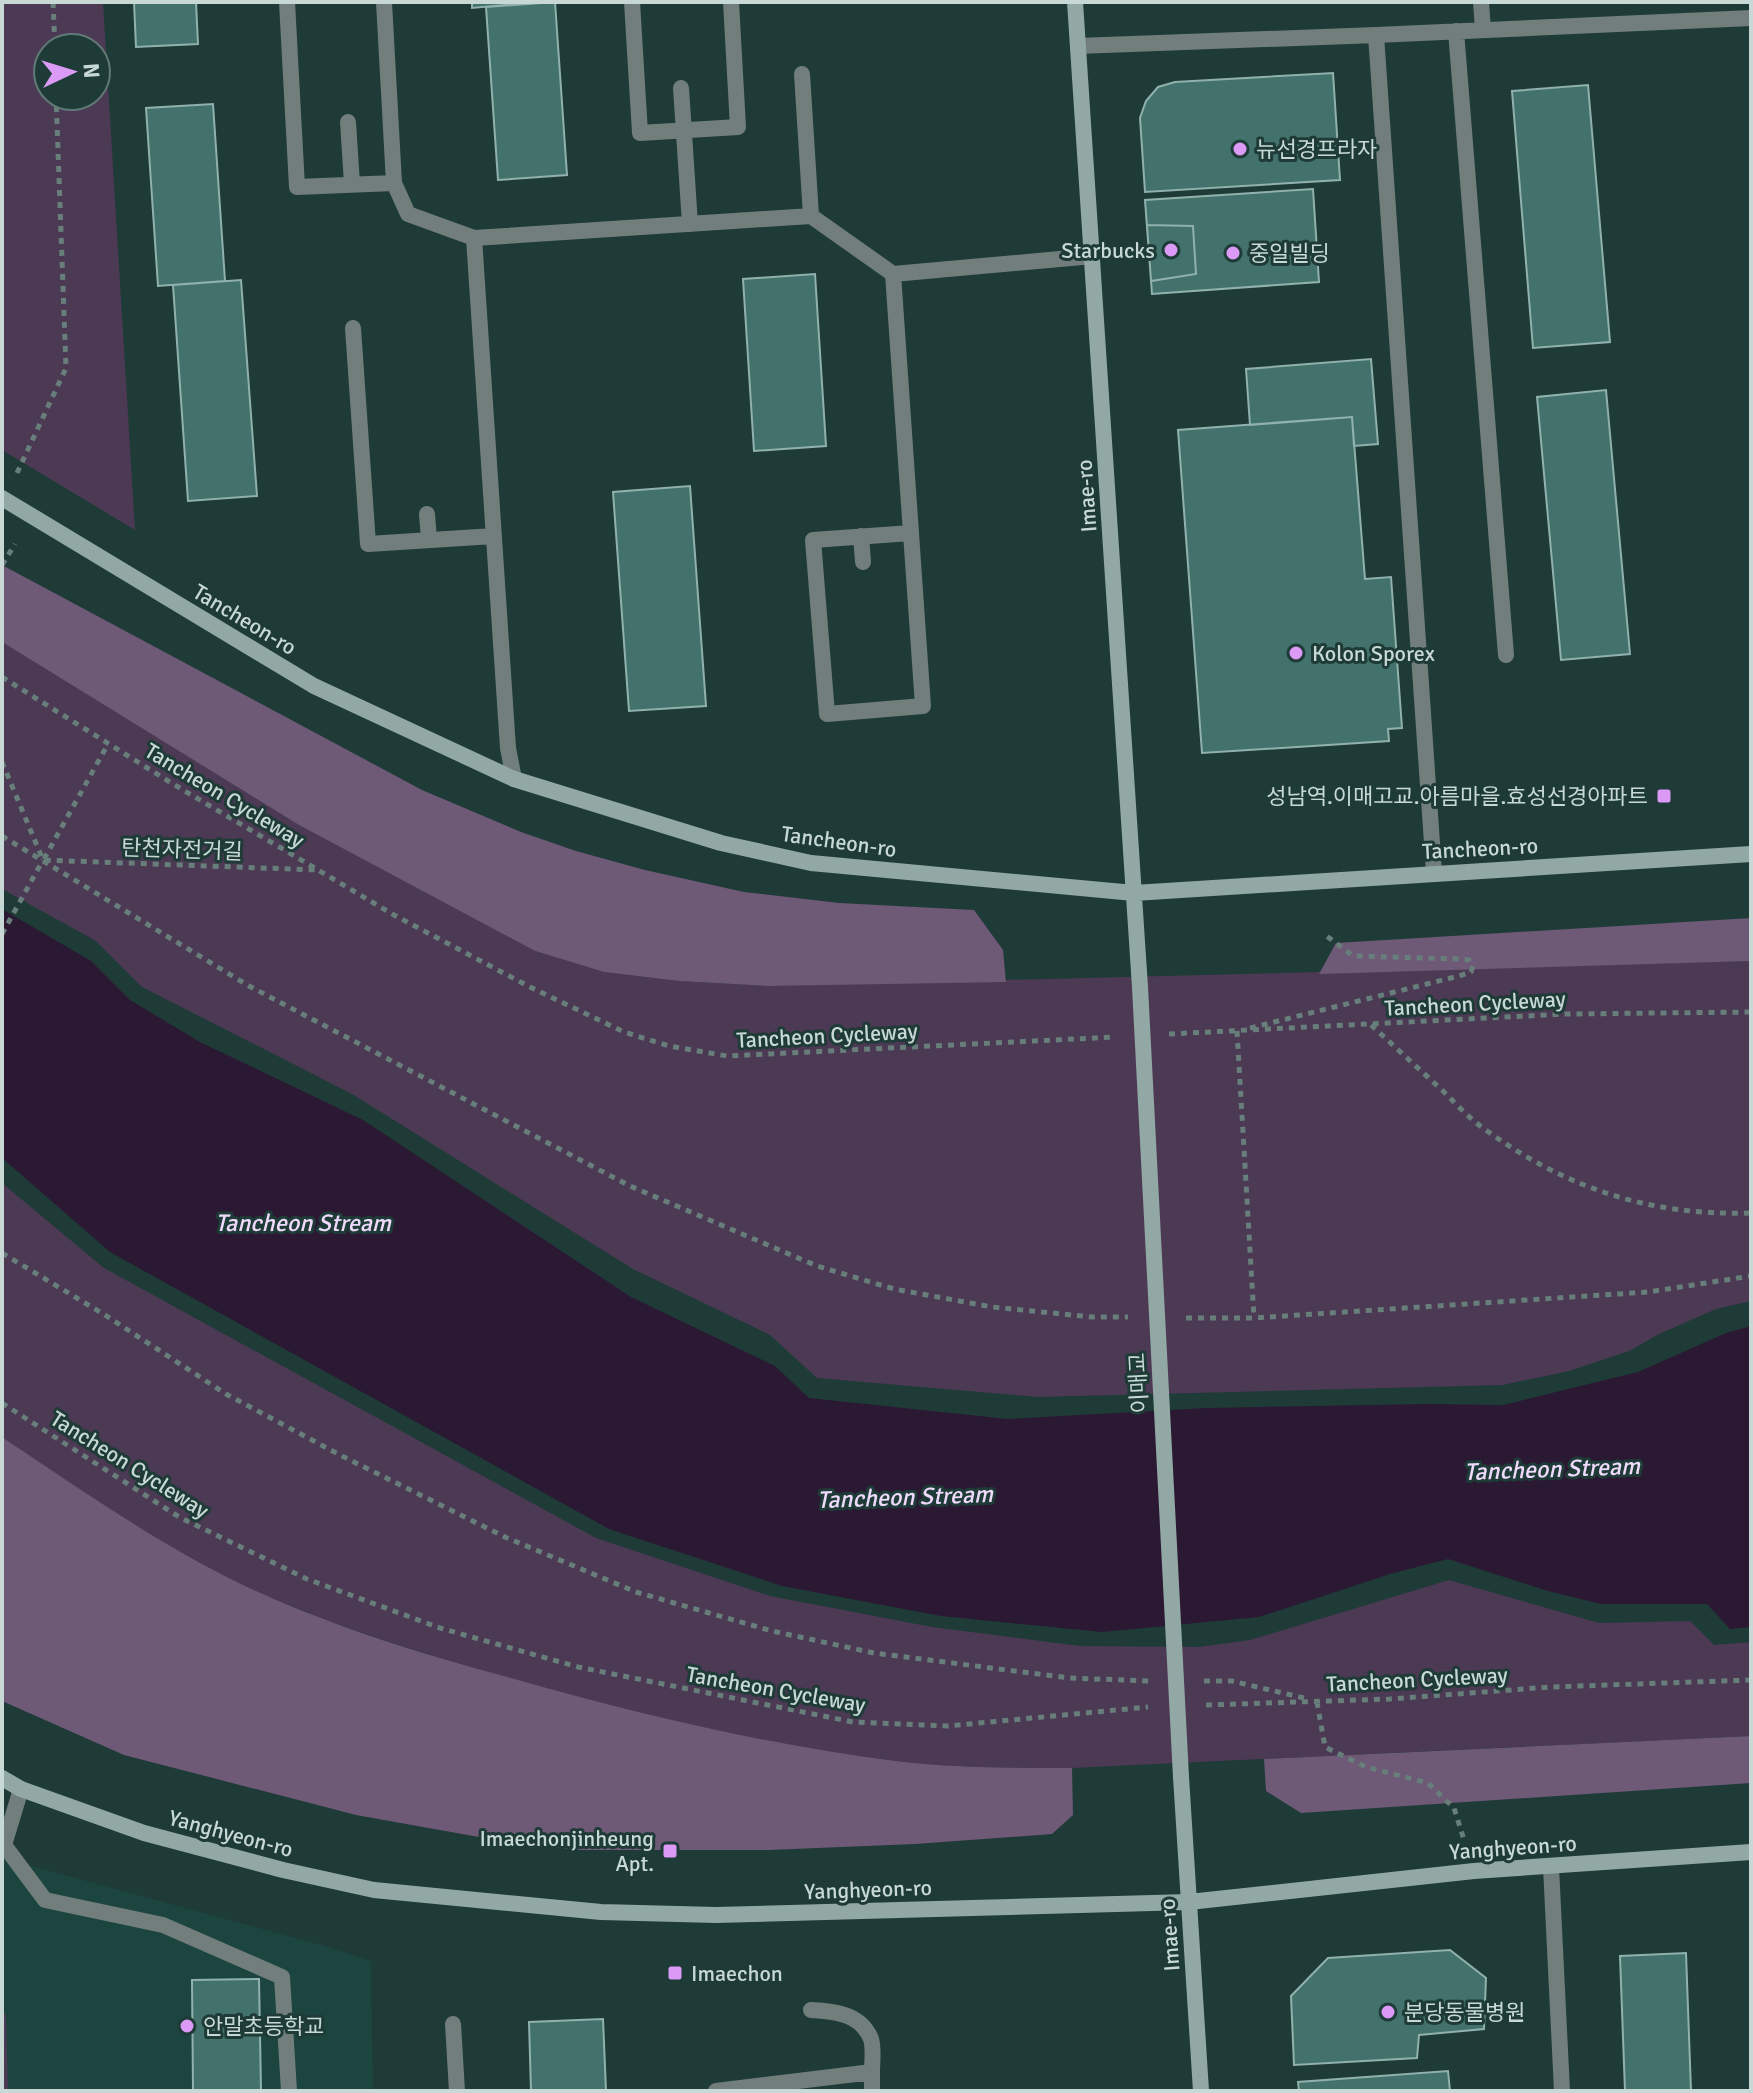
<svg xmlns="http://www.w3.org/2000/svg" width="1753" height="2093" viewBox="0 0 1753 2093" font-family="Signika,'Noto Sans KR',sans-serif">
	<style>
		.built { fill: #1c4540 }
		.green { fill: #4c3954; fill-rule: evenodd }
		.forest { fill: #6e5977 }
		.water { fill: #2b1933 }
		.building { fill: #42726b; stroke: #90b1ac; stroke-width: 2 }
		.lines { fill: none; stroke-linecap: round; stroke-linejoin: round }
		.path { stroke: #677e7b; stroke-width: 5; stroke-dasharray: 6 6; stroke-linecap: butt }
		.lane { stroke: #717e7c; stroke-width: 16 }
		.street { stroke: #717e7c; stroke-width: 16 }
		.secondary { stroke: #92a8a4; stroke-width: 16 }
		.path-bridge { stroke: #677e7b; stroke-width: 5; stroke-dasharray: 6 6; stroke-linecap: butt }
		.secondary-bridge { stroke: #92a8a4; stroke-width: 16 }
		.poi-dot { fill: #da9af6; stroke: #1e3b37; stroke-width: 3 }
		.labels { text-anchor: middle; stroke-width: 6; stroke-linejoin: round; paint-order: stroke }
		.poi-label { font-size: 22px; fill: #c7d8d5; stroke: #1e3b37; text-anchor: start }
		.street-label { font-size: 22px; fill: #c7d8d5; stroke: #1e3b37 }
		.water-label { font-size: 24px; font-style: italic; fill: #f0dafb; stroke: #1e3b37 }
	</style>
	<rect width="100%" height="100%" fill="#1e3b37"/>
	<path class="built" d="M 2,1858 L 321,1945 L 371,1961 L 373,2091 L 2,2091 Z"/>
	<path class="green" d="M 2,2 L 103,2 L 135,530 L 2,450 ZM 48,48 L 96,48 L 96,96 L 48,96 Z
		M 2,642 L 299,825 L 535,951 L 604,972 L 679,981 L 767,986 L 1751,961 L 1751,1301 L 1716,1309 L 1659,1334 L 1629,1351 L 1569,1371 L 1503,1385 L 1038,1397 L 817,1378 L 770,1335 L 633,1269 L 352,1094 L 142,987 L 96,941 L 2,889 Z
		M 2,1183 L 104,1268 L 596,1538 L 770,1596 L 932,1627 L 1080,1646 L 1199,1647 L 1250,1640 L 1449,1580 L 1599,1623 L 1690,1621 L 1714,1645 L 1751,1642 L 1751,1736 L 1072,1768 C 1013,1768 954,1768 896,1761 C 767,1745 638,1714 512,1679 C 418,1652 327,1625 239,1583 C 155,1542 79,1488 2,1437 Z
		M 2,2014 L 6,2014 L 8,2091 L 2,2091 Z"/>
	<path class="forest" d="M 2,565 L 422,790 L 521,832 L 576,851 L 645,870 L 744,892 L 839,903 L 974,910 L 1003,950 L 1006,982 L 767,986 L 679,981 L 604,972 L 535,951 L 299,825 L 2,642 Z
		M 1751,918 L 1751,961 L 1319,974 L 1336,943 Z
		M 2,1437 C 79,1488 155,1542 239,1583 C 329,1626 422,1654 518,1680 C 642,1715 769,1745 896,1761 C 954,1768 1013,1768 1072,1768 L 1073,1815 L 1052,1834 L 915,1844 L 769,1850 L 576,1850 L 490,1839 L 356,1815 L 124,1755 L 2,1701 Z
		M 1751,1736 L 1751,1783 L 1301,1813 L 1266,1791 L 1264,1759 Z"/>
	<path class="water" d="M 2,909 L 91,961 L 130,1000 L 200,1042 L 363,1120 L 631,1297 L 775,1366 L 809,1398 L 1008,1419 L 1207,1408 L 1427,1404 L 1503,1405 L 1638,1372 L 1726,1333 L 1751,1326 L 1751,1627 L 1730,1629 L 1707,1604 L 1601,1604 L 1548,1591 L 1448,1559 L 1390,1574 L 1259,1617 L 1102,1632 L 941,1616 L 782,1586 L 609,1529 L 110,1252 L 2,1158 Z"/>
	<path class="building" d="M 134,2 L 196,2 L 198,44 L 136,47 Z
		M 472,2 L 538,2 L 472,8 Z
		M 555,2 L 567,175 L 498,180 L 486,7 Z
		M 1333,73 L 1340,180 L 1145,192 L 1140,118 L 1146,101 L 1158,87 L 1175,82 Z
		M 1588,85 L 1610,342 L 1533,348 L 1512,91 Z
		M 213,104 L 225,281 L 158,286 L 146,108 Z
		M 1313,189 L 1319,282 L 1152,294 L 1145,200 Z
		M 1147,225 L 1193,226 L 1196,274 L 1151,281 Z
		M 815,274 L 826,446 L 754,451 L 743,279 Z
		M 241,280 L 257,496 L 188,501 L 173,285 Z
		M 1371,359 L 1378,444 L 1354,446 L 1352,417 L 1250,425 L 1246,369 Z
		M 1606,390 L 1630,654 L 1561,660 L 1537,397 Z
		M 1352,417 L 1365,579 L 1391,577 L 1402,728 L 1388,729 L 1389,741 L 1202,753 L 1178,430 Z
		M 690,486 L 706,706 L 629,711 L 613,492 Z
		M 1450,1950 L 1486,1978 L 1484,2029 L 1419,2035 L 1417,2058 L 1294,2065 L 1291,1996 L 1328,1958 Z
		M 1686,1953 L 1691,2091 L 1625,2091 L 1620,1956 Z
		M 259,1979 L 261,2091 L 193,2091 L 192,1980 Z
		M 603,2019 L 606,2091 L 531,2091 L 529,2022 Z
		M 1448,2071 L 1450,2091 L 1299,2091 L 1298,2082 Z"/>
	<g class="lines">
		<path class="path" d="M 53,2 L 55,48
			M 17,473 L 66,368 L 56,96
			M 2,565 L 15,544
			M 2,677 L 173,784 L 394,915 L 530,987 L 624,1032 L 669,1046 L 727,1056 L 1115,1037
			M 2,762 L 43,860 L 318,870
			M 2,836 L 249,986 L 630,1186 L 817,1266 L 894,1289 L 992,1307 L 1092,1317 L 1128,1317
			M 44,859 L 108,744
			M 1371,1025 C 1395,1047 1419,1069 1443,1091 C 1456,1104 1469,1118 1483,1128 C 1565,1188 1649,1216 1751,1213
			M 1250,1028 L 1459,976 L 1471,972 L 1473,966 L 1469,960 L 1459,959 L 1353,956 L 1324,934
			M 1237,1031 L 1254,1318
			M 1169,1034 L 1566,1014 L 1751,1012
			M 2,1253 L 105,1315 L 226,1394 L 340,1455 L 505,1537 L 636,1592 L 772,1631 L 874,1653 L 1070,1678 L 1150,1681
			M 1186,1318 L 1254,1318 L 1648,1292 L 1751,1276
			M 2,1403 L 179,1517 L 307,1579 L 440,1628 L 578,1667 L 853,1722 L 948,1726 L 1148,1707
			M 1204,1681 L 1232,1681 L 1308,1699
			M 1317,1702 L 1325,1747 L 1366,1767 L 1428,1783 L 1454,1808 L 1465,1843
			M 1206,1705 L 1390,1699 L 1550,1687 L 1751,1680"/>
		<path class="lane" d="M 287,2 L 297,187 L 394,183
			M 384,2 L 394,183 L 408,214 L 474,238 L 811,216 L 893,274 L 1093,256
			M 632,2 L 640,133 L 738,127 L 731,2
			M 1481,2 L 1483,30
			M 1456,31 L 1506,655
			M 1376,35 L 1751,18
			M 802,74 L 811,216
			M 681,88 L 690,224
			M 348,122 L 352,184
			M 474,238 L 508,748 L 514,779
			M 893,274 L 923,706 L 827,714 L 813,540 L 911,533
			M 353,328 L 368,544 L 494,536
			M 427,514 L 429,540
			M 861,536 L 863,562
			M 21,1789 L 4,1845 L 45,1900 L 163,1925 L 282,1977 L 289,2091
			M 811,2010 C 835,2011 861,2014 871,2039 C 874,2048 872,2062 872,2072
			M 453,2024 L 457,2091
			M 716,2091 L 872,2072 L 872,2091"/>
		<path class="street" d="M 1078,46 L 1376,35 L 1434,872
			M 1551,1867 L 1562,2091"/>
		<path class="secondary" d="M 1075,2 L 1140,987
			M 2,498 L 314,686 L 514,779 L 721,843 L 811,863 L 1134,893 L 1751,854
			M 1181,1777 L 1201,2091
			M 2,1778 L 21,1789 L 144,1833 L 283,1870 L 374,1890 L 601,1912 L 716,1915 L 1189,1902 L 1474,1871 L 1751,1852"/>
		<path class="path-bridge" d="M 2,934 L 43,860"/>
		<path class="secondary-bridge" d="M 1140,987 L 1181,1777"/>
	</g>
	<g class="poi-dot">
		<circle cx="1240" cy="149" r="8"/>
		<circle cx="1171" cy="250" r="8"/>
		<circle cx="1233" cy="253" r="8"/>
		<circle cx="1296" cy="653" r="8"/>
		<rect x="1656" y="788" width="16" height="16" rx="4"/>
		<rect x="662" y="1843" width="16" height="16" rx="4"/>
		<rect x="667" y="1965" width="16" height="16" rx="4"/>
		<circle cx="1388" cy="2012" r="8"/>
		<circle cx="187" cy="2026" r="8"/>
	</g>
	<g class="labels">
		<g class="poi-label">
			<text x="1256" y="157">뉴선경프라자</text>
			<text x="1155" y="258" text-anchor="end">Starbucks</text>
			<text x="1249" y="261">중일빌딩</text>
			<text x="1312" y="661">Kolon Sporex</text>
			<text x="1648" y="804" text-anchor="end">성남역.이매고교.아름마을.효성선경아파트</text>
			<text x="654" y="1846" text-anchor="end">Imaechonjinheung<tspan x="654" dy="25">Apt.</tspan></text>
			<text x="691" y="1981">Imaechon</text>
			<text x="1404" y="2020">분당동물병원</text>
			<text x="203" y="2034">안말초등학교</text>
		</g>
		<g class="street-label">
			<text transform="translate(1086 496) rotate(-94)" y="8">Imae-ro</text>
			<text transform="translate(245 619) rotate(31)" y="8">Tancheon-ro</text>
			<text transform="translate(225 795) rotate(31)" y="8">Tancheon Cycleway</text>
			<text transform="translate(839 841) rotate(8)" y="8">Tancheon-ro</text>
			<text transform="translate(1480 848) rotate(-3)" y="8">Tancheon-ro</text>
			<text transform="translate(182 849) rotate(2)" y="8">탄천자전거길</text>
			<text transform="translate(1475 1003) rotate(-3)" y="8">Tancheon Cycleway</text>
			<text transform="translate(827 1035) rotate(-3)" y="8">Tancheon Cycleway</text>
			<text transform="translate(1138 1383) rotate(-93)" y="8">이매교</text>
			<text transform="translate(130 1464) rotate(32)" y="8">Tancheon Cycleway</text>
			<text transform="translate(1417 1679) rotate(-3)" y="8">Tancheon Cycleway</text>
			<text transform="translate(776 1689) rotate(10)" y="8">Tancheon Cycleway</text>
			<text transform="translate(231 1833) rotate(15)" y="8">Yanghyeon-ro</text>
			<text transform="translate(1513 1847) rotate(-4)" y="8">Yanghyeon-ro</text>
			<text transform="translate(868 1889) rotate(-2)" y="8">Yanghyeon-ro</text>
			<text transform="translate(1169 1935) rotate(-94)" y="8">Imae-ro</text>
		</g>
		<g class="water-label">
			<text x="303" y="1231">Tancheon Stream</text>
			<text transform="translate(1552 1469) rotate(-2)" y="8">Tancheon Stream</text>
			<text transform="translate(905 1497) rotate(-2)" y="8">Tancheon Stream</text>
		</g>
	</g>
	<rect width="1753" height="2093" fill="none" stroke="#c7d8d5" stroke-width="8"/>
	<g transform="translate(72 72) rotate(86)"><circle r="38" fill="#1e3b37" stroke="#627a76" stroke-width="2"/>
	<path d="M0-6L14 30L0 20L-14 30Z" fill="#da9af6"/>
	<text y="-12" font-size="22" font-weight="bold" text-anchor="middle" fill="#c7d8d5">N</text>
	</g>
</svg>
